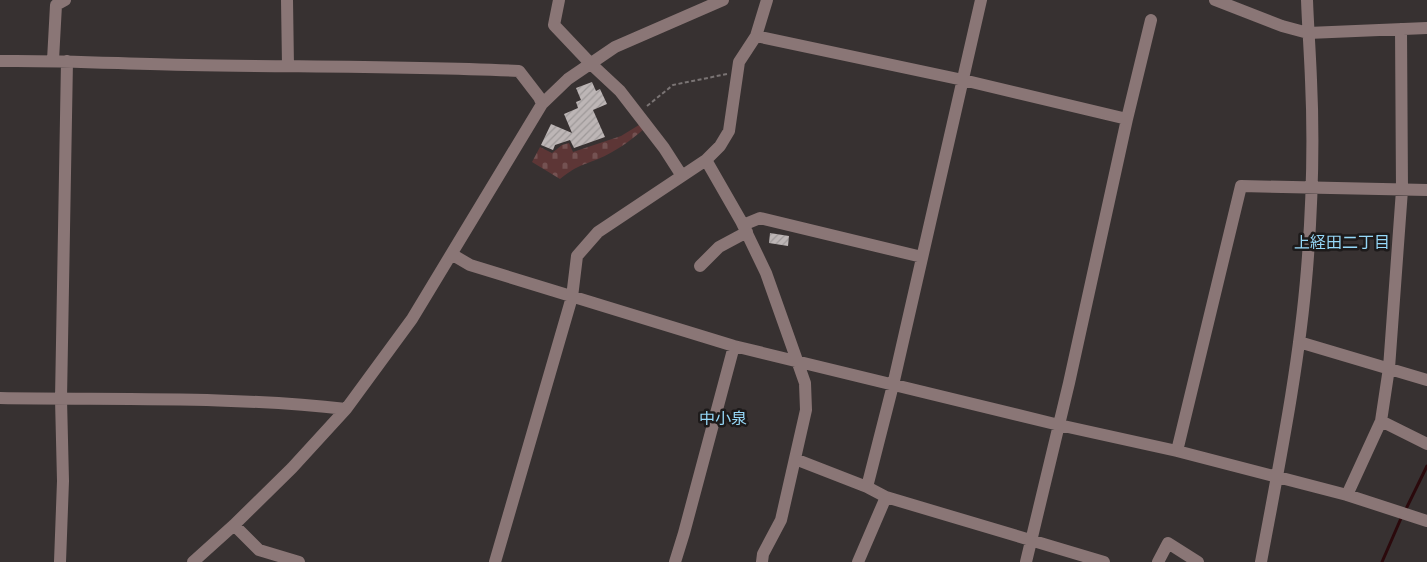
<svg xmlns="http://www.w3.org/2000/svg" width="1427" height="562" viewBox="0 0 1427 562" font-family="'Fira Sans Condensed','Noto Sans JP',sans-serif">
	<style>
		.cemetery { fill: url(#cemetery-stones) }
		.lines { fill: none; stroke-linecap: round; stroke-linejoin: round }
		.stream { stroke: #2b090c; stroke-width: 3 }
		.building { fill: url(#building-hatch) }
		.path { stroke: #7a7474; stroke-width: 2; stroke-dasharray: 4 2.5; stroke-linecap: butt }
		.minor { stroke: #8a7676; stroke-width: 12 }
		.labels { text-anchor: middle; stroke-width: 5; stroke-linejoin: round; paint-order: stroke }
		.neighbourhood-label { font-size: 16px; fill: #95d7f7; stroke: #1d1a1a }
	</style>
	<defs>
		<pattern id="cemetery-stones" width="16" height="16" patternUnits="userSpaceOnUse" patternTransform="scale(1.25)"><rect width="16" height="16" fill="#5d3636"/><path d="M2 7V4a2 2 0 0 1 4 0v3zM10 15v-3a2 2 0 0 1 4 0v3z" fill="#745252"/></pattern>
		<pattern id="building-hatch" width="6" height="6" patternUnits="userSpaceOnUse" patternTransform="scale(1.25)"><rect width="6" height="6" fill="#bdb6b6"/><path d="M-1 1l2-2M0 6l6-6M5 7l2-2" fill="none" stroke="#9e9999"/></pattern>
	</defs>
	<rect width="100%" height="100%" fill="#373131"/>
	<path class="cemetery" d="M 639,125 L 644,129 C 630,141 615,152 598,159 C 581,166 576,166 560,179 L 532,162 L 540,147 L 552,153 L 562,145 L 569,143 L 573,152 L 621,136 Z"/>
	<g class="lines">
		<path class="stream" d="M 1405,511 L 1427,466
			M 1382,562 L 1402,516"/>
	</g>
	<path class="building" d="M 592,82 L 596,91 L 600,89 L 607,104 L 593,110 L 605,137 L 574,148 L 570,140 L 555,145 L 553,150 L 541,145 L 551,124 L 572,133 L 564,114 L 578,108 L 576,102 L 581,100 L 576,88 Z
		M 770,233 L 789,236 L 788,246 L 769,243 Z"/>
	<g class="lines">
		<path class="path" d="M 647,106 L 673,85 L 727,74"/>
		<path class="minor" d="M 287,0 L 288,66
			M 559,0 L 554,25 L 590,63 L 620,91 L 664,148 L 682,176
			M 1215,0 L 1282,26 L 1308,33 L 1427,28
			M 756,36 L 963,80 L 1127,119 L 1069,383 L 1026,562
			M 53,60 L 56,5 L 65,0
			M 0,61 C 63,60 126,64 189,65 C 299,67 409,66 519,71 L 539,97 L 542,104
			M 1127,119 L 1151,20
			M 706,160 L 741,221 L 766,273 L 805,383 L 806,410 L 781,520 L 763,554 L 762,562
			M 743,225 L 760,218 L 922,257
			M 453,255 L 470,265 L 734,346 L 1059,425 L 1177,451 L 1347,495 L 1427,521
			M 700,266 L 719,247 L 747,232
			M 1299,342 L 1427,380
			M 0,398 C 115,400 231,396 346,409
			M 1381,421 L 1389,368 L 1402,190 L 1401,29
			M 1177,451 L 1241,186 L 1427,190
			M 795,459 L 867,487
			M 1347,495 L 1381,421 L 1427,444
			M 886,497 L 1104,562
			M 234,525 L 259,550 L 299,562
			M 60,562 L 63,481 L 61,399 L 67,61
			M 193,562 L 234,525 L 292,468 L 346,409 L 412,319 L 542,104 L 568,79 L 615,47 L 723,0
			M 495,562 L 572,297 L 577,256 L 598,232 L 706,160 L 720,146 L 729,131 L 739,62 L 756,36 L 767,0
			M 675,562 L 684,533 L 734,346
			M 858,562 L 886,497 L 867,487 L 893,385 L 981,0
			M 1158,562 L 1168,543 L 1198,562
			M 1261,562 C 1279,465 1299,368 1307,269 C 1312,207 1314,143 1311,80 C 1310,53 1308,27 1307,0"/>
	</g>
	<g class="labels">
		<g class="neighbourhood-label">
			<text x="1342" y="248">上経田二丁目</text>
			<text x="723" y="424">中小泉</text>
		</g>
	</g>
</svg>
